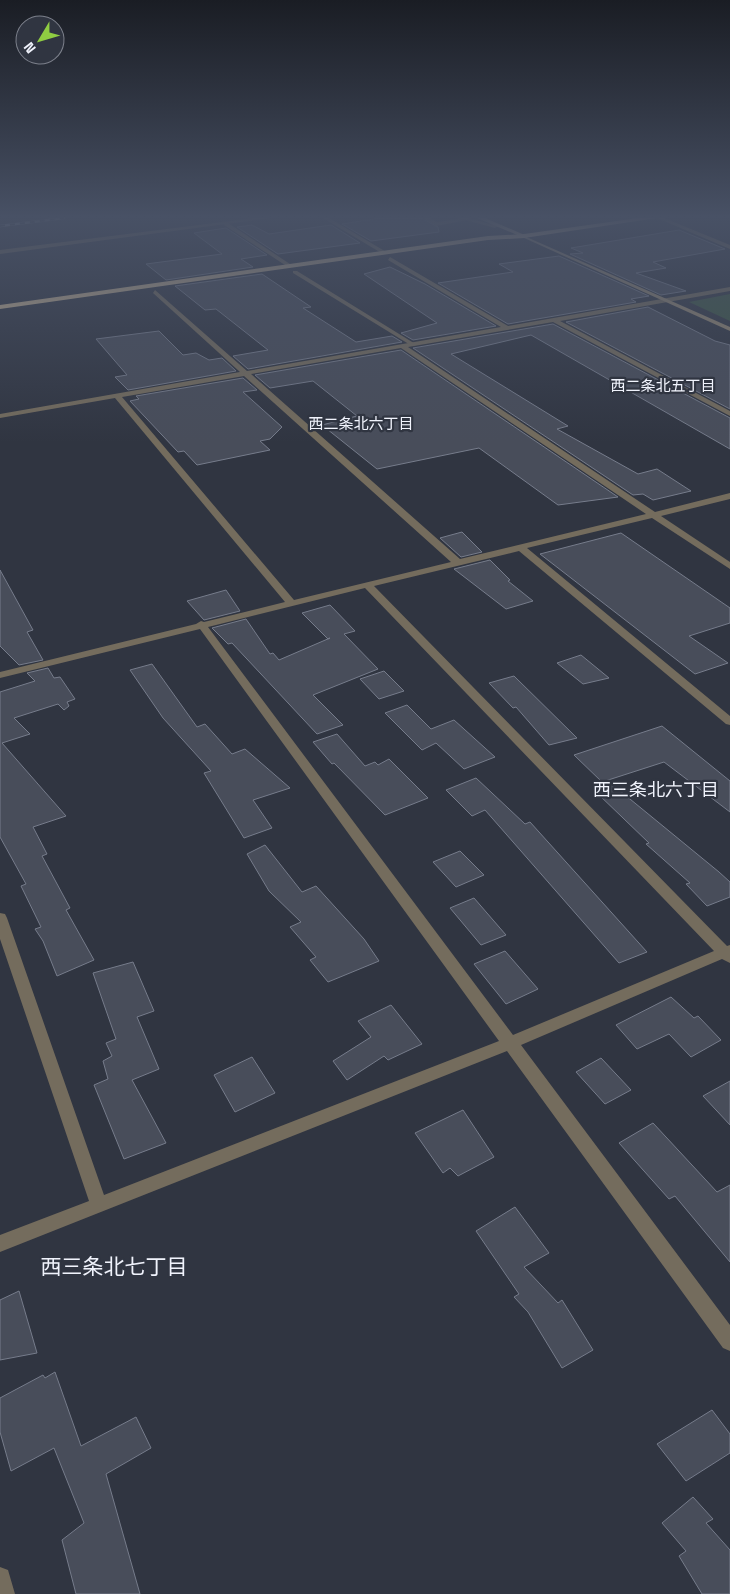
<svg xmlns="http://www.w3.org/2000/svg" width="730" height="1594" viewBox="0 0 730 1594" font-family="'Space Grotesk','Noto Sans JP',sans-serif">
	<style>
		.green { fill: #3b5643 }
		.building { fill: #484d5a; stroke: #767c8b }
		.lines { fill: none; stroke-linecap: round; stroke-linejoin: round }
		.lane { fill: #746c5d; fill-rule: evenodd }
		.street { fill: #746c5d; fill-rule: evenodd }
		.secondary { fill: #978a73; fill-rule: evenodd }
		.primary { fill: #b2a184; fill-rule: evenodd }
		.highway { fill: #cbb693; fill-rule: evenodd }
		.rail-casing { stroke: #cbced8; stroke-width: 2.5 }
		.rail { stroke: #303541; stroke-width: 2; stroke-dasharray: 5; stroke-linecap: butt }
		.labels { text-anchor: middle; stroke-width: 4.5; stroke-linejoin: round; paint-order: stroke }
		.far-neighbourhood-label { font-size: 15px; fill: #f0f3fc; stroke: #303541 }
		.neighbourhood-label { font-size: 18px; fill: #f0f3fc; stroke: #303541 }
		.near-neighbourhood-label { font-size: 21px; fill: #f0f3fc; stroke: #303541 }
	</style>
	<rect width="100%" height="100%" fill="#303541"/>
	<path class="green" d="M 730,294 L 730,321 L 689,302 Z"/>
	<path class="building" d="M 381,218 L 421,218 L 438,227 L 439,232 L 371,241 L 342,224 Z
		M 252,225 L 269,234 L 331,225 L 360,243 L 278,254 L 237,227 Z
		M 226,228 L 267,255 L 241,259 L 253,267 L 166,280 L 146,264 L 222,254 L 194,233 Z
		M 679,230 L 725,249 L 653,262 L 666,268 L 636,273 L 686,291 L 661,295 L 570,254 L 583,253 L 571,248 Z
		M 559,256 L 649,296 L 631,299 L 636,302 L 508,324 L 438,283 L 513,272 L 499,264 Z
		M 390,267 L 425,284 L 496,326 L 413,340 L 401,333 L 437,323 L 364,274 Z
		M 262,274 L 311,307 L 303,308 L 356,342 L 392,336 L 402,342 L 248,369 L 233,356 L 268,350 L 216,309 L 205,310 L 175,286 Z
		M 648,307 L 715,341 L 730,345 L 730,409 L 566,322 Z
		M 553,324 L 730,418 L 730,449 L 531,335 L 451,354 L 568,426 L 557,429 L 638,474 L 657,469 L 691,491 L 653,500 L 643,494 L 633,495 L 413,348 Z
		M 159,331 L 183,355 L 196,353 L 209,360 L 222,358 L 236,371 L 128,390 L 115,377 L 127,375 L 96,339 Z
		M 401,350 L 618,497 L 558,505 L 479,448 L 377,469 L 322,425 L 357,416 L 313,381 L 270,388 L 255,375 Z
		M 243,378 L 257,390 L 243,392 L 282,427 L 270,439 L 260,441 L 270,450 L 197,465 L 184,451 L 178,452 L 130,401 L 139,399 L 136,396 Z
		M 462,532 L 482,552 L 461,557 L 440,538 Z
		M 621,533 L 730,608 L 730,623 L 689,636 L 728,663 L 695,674 L 540,554 Z
		M 490,560 L 510,580 L 508,581 L 533,601 L 506,609 L 454,569 Z
		M 0,570 L 33,630 L 27,632 L 43,660 L 19,665 L 0,646 Z
		M 226,590 L 240,611 L 204,620 L 187,601 Z
		M 330,605 L 355,631 L 344,634 L 378,669 L 313,695 L 343,725 L 317,734 L 232,643 L 228,644 L 212,628 L 246,619 L 270,654 L 273,653 L 279,660 L 330,638 L 328,639 L 302,613 Z
		M 581,655 L 609,678 L 583,684 L 557,663 Z
		M 152,664 L 197,727 L 205,724 L 232,754 L 245,749 L 290,788 L 253,800 L 272,828 L 244,838 L 204,773 L 211,771 L 163,718 L 130,670 Z
		M 48,668 L 54,678 L 60,677 L 75,699 L 67,702 L 69,706 L 64,710 L 58,704 L 14,718 L 30,734 L 2,743 L 66,816 L 33,827 L 47,854 L 42,856 L 70,908 L 66,910 L 94,960 L 57,976 L 43,941 L 35,929 L 41,927 L 21,886 L 26,884 L 0,837 L 0,692 L 35,681 L 27,673 Z
		M 384,671 L 404,691 L 379,699 L 360,679 Z
		M 514,676 L 577,738 L 549,745 L 516,707 L 513,708 L 489,683 Z
		M 407,705 L 431,729 L 454,720 L 495,757 L 464,769 L 436,743 L 422,750 L 385,713 Z
		M 662,726 L 730,781 L 730,812 L 664,762 L 602,782 L 574,755 Z
		M 337,734 L 365,766 L 375,762 L 378,765 L 389,759 L 428,798 L 385,815 L 334,763 L 332,764 L 313,742 Z
		M 476,778 L 525,824 L 530,822 L 647,952 L 619,963 L 485,810 L 472,816 L 446,790 Z
		M 608,781 L 719,872 L 730,882 L 730,897 L 707,906 L 686,884 L 690,883 L 646,844 L 649,843 L 597,793 Z
		M 265,845 L 302,892 L 316,886 L 364,939 L 379,961 L 328,982 L 310,960 L 316,957 L 290,927 L 301,922 L 269,891 L 247,854 Z
		M 460,851 L 484,875 L 456,887 L 433,862 Z
		M 474,898 L 506,935 L 481,945 L 450,908 Z
		M 505,951 L 538,989 L 506,1004 L 474,964 Z
		M 133,962 L 154,1011 L 137,1017 L 159,1069 L 132,1080 L 166,1143 L 124,1159 L 94,1085 L 108,1079 L 103,1061 L 112,1056 L 106,1043 L 116,1039 L 93,973 Z
		M 671,997 L 694,1018 L 698,1016 L 721,1040 L 691,1057 L 669,1034 L 637,1049 L 616,1025 Z
		M 391,1005 L 422,1044 L 388,1060 L 384,1056 L 347,1080 L 333,1061 L 371,1037 L 358,1021 Z
		M 252,1057 L 275,1093 L 235,1112 L 214,1075 Z
		M 601,1058 L 631,1090 L 605,1104 L 576,1072 Z
		M 730,1081 L 730,1125 L 703,1096 Z
		M 463,1110 L 494,1157 L 458,1176 L 450,1168 L 443,1173 L 415,1133 Z
		M 653,1123 L 717,1192 L 730,1185 L 730,1262 L 675,1196 L 669,1199 L 619,1143 Z
		M 515,1207 L 549,1253 L 524,1267 L 558,1303 L 562,1300 L 593,1350 L 562,1368 L 528,1312 L 514,1297 L 519,1294 L 476,1231 Z
		M 19,1291 L 37,1353 L 0,1360 L 0,1300 Z
		M 55,1372 L 81,1446 L 136,1417 L 151,1448 L 106,1474 L 140,1594 L 76,1594 L 62,1540 L 84,1523 L 54,1448 L 11,1471 L 0,1432 L 0,1398 L 43,1375 L 45,1378 Z
		M 712,1410 L 730,1434 L 730,1453 L 686,1481 L 657,1444 Z
		M 693,1497 L 713,1519 L 706,1523 L 730,1550 L 730,1594 L 702,1594 L 679,1556 L 686,1551 L 662,1523 Z"/>
	<g class="lines">
		<path class="lane" d="M 423,218 L 430,218 L 437,222 L 464,218 L 467,220 L 436,226 Z
			M 657,218 L 664,218 L 730,245 L 730,249 Z
			M 224,223 L 228,223 L 293,266 L 288,267 L 224,225 Z
			M 293,271 L 297,271 L 417,345 L 412,346 L 293,273 Z"/>
		<path class="street" d="M 254,218 L 271,218 L 0,254 L 0,250 Z
			M 323,218 L 329,218 L 388,253 L 383,254 Z
			M 458,218 L 468,218 L 498,226 L 495,228 Z
			M 390,257 L 508,326 L 730,287 L 730,291 L 560,321 L 730,411 L 730,416 L 553,322 L 408,347 L 655,512 L 730,493 L 730,499 L 661,516 L 730,562 L 730,569 L 652,518 L 527,548 L 730,716 L 730,725 L 726,724 L 519,551 L 374,586 L 727,946 L 730,945 L 730,963 L 722,959 L 521,1045 L 730,1325 L 730,1351 L 723,1348 L 507,1051 L 0,1252 L 0,1235 L 89,1201 L 0,939 L 0,913 L 5,914 L 7,918 L 104,1195 L 499,1041 L 200,629 L 0,678 L 0,672 L 196,624 L 201,621 L 204,622 L 285,602 L 115,398 L 0,418 L 0,414 L 240,372 L 153,293 L 155,290 L 247,371 L 501,327 L 388,260 ZM 401,348 L 646,514 L 460,559 L 251,374 ZM 244,376 L 451,562 L 294,600 L 122,397 ZM 365,588 L 714,951 L 513,1035 L 208,627 Z
			M 0,1567 L 8,1570 L 15,1594 L 0,1594 Z"/>
		<path class="secondary" d="M 522,235 L 730,327 L 730,331 L 522,237 Z"/>
		<path class="primary" d="M 477,218 L 485,218 L 527,236 L 522,237 Z"/>
		<path class="highway" d="M 638,218 L 657,218 L 524,238 L 488,240 L 0,309 L 0,305 L 488,236 L 524,234 Z"/>
		<defs>
			<path id="rail" d="M 0,226 L 64,218"/>
		</defs>
		<use href="#rail" class="rail-casing"/>
		<use href="#rail" class="rail"/>
	</g>
	<linearGradient id="sky" x2="0" y2="1"><stop stop-color="#1a1d24"/><stop offset="0.49" stop-color="#485165"/><stop offset="1" stop-color="#485165" stop-opacity="0"/></linearGradient>
	<rect width="730" height="442" fill="url(#sky)"/>
	<g class="labels">
		<g class="far-neighbourhood-label">
			<text x="663" y="391">西二条北五丁目</text>
			<text x="361" y="429">西二条北六丁目</text>
		</g>
		<g class="neighbourhood-label">
			<text x="656" y="796">西三条北六丁目</text>
		</g>
		<g class="near-neighbourhood-label">
			<text x="114" y="1274">西三条北七丁目</text>
		</g>
	</g>
	<g transform="translate(40 40) rotate(232)"><circle r="24" fill="#303541" stroke="#7d818c"/>
	<path d="M0-4L9 19L0 12L-9 19Z" fill="#8fcd42"/>
	<text y="-8" font-size="14" font-weight="bold" text-anchor="middle" fill="#f0f3fc">N</text>
	</g>
</svg>
